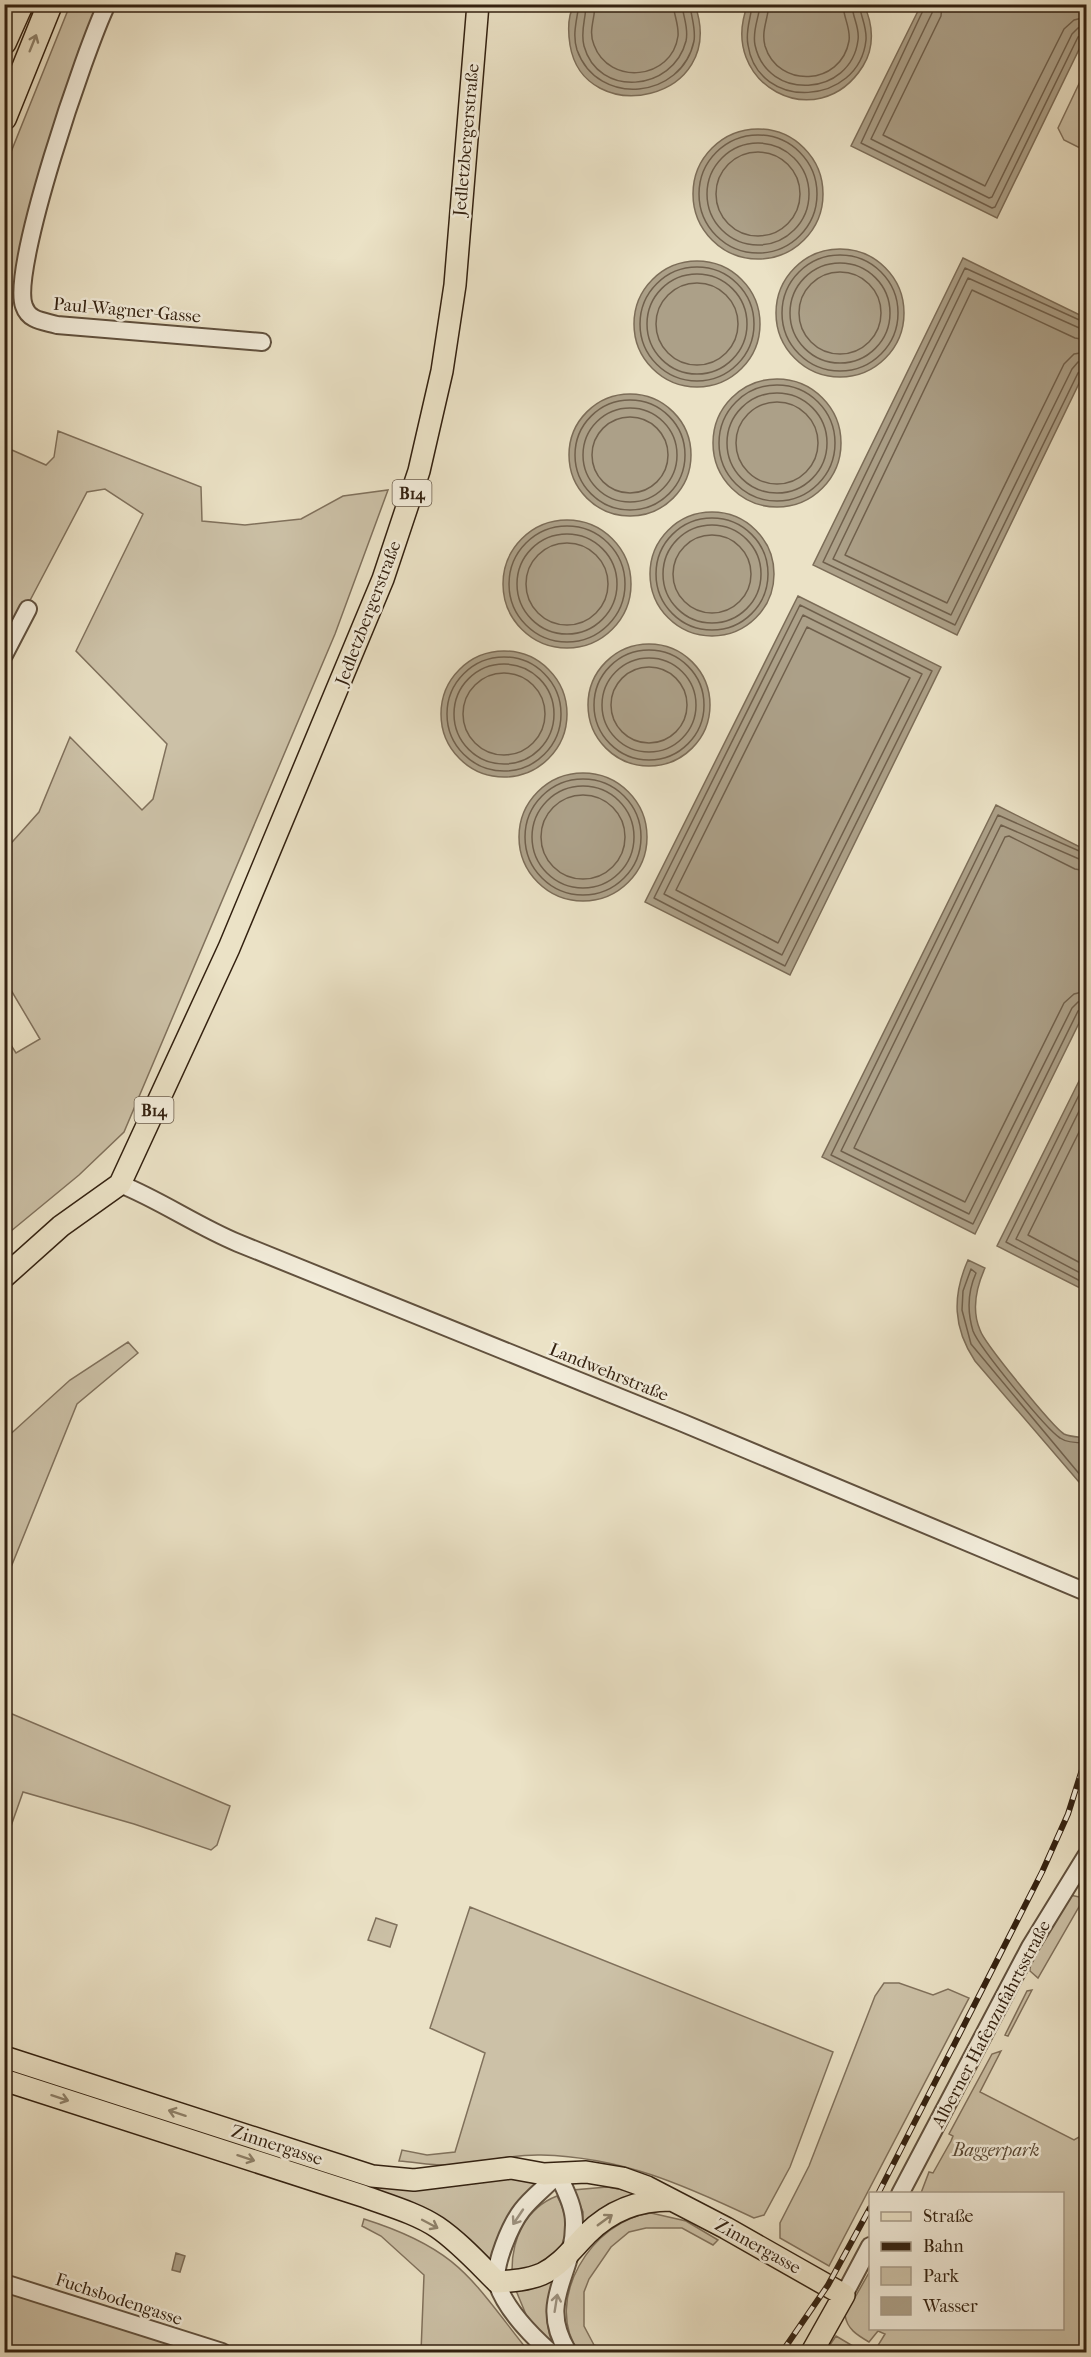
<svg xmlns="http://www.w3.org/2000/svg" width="1091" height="2357" viewBox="0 0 1091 2357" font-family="'IM FELL French Canon',serif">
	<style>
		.green { fill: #ccc1a7; stroke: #80715c; stroke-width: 1.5 }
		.water { fill: #aca088; stroke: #7c6d58; stroke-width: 1.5 }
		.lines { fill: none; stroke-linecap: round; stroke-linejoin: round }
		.shore { stroke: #70604c; stroke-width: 1.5 }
		.minor-casing { stroke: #61513e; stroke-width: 20 }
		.major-casing { stroke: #332110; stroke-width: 24 }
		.highway-casing { stroke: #332110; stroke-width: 27 }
		.minor { stroke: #f2ecda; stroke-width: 16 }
		.major { stroke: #ebe2c6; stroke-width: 21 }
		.highway { stroke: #ebe2c6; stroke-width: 24 }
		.rail-casing { stroke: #332110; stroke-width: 6 }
		.rail { stroke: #f2ecda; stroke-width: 4; stroke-dasharray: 11; stroke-linecap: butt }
		.oneway { stroke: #8f826b }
		.oneway2 { stroke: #9c917f }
		.labels { text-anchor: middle; stroke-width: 5; stroke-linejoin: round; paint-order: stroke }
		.shield { fill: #f2ecda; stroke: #6c5e4d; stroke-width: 1.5 }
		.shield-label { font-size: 16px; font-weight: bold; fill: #332110 }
		.street-label { font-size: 18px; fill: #332110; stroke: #f2ecda }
		.park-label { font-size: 18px; font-style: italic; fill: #594936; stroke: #f2ecda }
	</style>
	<rect width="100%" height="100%" fill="#ebe2c6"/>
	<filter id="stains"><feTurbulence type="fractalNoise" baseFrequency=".00333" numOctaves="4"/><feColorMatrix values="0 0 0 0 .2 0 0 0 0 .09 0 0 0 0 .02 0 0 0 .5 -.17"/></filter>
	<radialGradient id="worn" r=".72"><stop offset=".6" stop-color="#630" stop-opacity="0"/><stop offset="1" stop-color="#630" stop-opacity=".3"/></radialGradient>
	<path class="green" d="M 70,5 L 102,5 L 79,49 L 5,334 L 5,167 Z
		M 1086,69 L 1086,151 L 1064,140 L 1058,128 Z
		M 58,431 L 201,487 L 202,521 L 245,525 L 301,519 L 343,496 L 388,490 L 335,634 L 124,1132 L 79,1175 L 5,1236 L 4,1034 L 16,1053 L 40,1039 L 5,980 L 5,850 L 39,812 L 70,737 L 142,810 L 153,799 L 167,744 L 76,651 L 143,514 L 105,489 L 87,492 L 5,648 L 5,447 L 46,465 L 54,457 Z
		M 128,1342 L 138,1353 L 77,1404 L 5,1582 L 5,1439 L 70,1380 Z
		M 5,1711 L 230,1806 L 217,1845 L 211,1850 L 134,1824 L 23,1792 L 5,1843 Z
		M 1070,1895 L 1084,1898 L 1038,1978 L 1030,1971 L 1030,1965 Z
		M 470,1907 L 833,2052 L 790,2167 L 764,2215 L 754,2218 C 682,2184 621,2157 541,2155 C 510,2154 480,2164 450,2165 C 433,2166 416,2162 399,2161 L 402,2150 L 427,2155 L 455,2152 L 485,2053 L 430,2028 Z
		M 376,1918 L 397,1925 L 390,1947 L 368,1940 Z
		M 884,1983 L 899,1983 L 933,1995 L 948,1989 L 969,1998 L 829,2266 L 780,2238 L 780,2223 L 809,2166 L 875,1996 Z
		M 1032,1990 L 1008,2036 L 1005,2035 L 1027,1991 Z
		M 1001,2051 L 980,2092 L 1074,2140 L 1086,2133 L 1086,2352 L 891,2352 L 877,2347 L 885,2334 L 878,2331 L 869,2342 C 857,2335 847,2329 845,2315 L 870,2271 L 870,2328 L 1062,2328 L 1062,2194 L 921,2193 L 929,2172 L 933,2173 L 951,2141 L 953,2136 L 949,2134 L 992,2054 Z
		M 5,2064 L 364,2181 L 518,2176 L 541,2183 C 510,2204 501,2229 494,2265 L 471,2241 L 5,2071 Z
		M 607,2187 L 646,2194 L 582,2230 L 583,2212 L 573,2190 Z
		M 557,2196 C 579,2235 557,2273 512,2270 C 512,2238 526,2208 557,2196 Z
		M 651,2213 L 686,2221 L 718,2240 L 713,2245 L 682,2228 L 646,2228 L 629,2232 L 611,2247 L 589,2279 L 584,2292 L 584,2326 L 594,2345 L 612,2352 L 579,2352 C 542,2301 592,2220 651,2213 Z
		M 364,2219 C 459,2249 471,2279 529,2352 L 421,2352 L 424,2275 L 381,2236 L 362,2226 Z
		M 555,2278 C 547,2305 542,2327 557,2352 L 527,2317 L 515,2288 Z
		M 5,2287 L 203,2352 L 5,2352 Z
		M 836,2336 L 863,2352 L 825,2352 Z"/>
	<path class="water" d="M 748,4 L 864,5 C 873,24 875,47 863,66 C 818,138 716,84 748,4 Z
		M 574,5 L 695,5 C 729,102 584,130 570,45 C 568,32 567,17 574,5 Z
		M 921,5 L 1086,5 L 1086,35 L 997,218 L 851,146 Z
		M693 194a65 65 0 1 1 130 0a65 65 0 1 1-130 0Z
		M776 313a64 64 0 1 1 128 0a64 64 0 1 1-128 0Z
		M 963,258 L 1086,318 L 1086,369 L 957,635 L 813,565 Z
		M634 324a63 63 0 1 1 126 0a63 63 0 1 1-126 0Z
		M713 443a64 64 0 1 1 128 0a64 64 0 1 1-128 0Z
		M569 455a61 61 0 1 1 122 0a61 61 0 1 1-122 0Z
		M650 574a62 62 0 1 1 124 0a62 62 0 1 1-124 0Z
		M503 584a64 64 0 1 1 128 0a64 64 0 1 1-128 0Z
		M 798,596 L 941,667 L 790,975 L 645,902 Z
		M588 705a61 61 0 1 1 122 0a61 61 0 1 1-122 0Z
		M441 714a63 63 0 1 1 126 0a63 63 0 1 1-126 0Z
		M519 837a64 64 0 1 1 128 0a64 64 0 1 1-128 0Z
		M 996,805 L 1086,850 L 1086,1009 L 975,1234 L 822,1157 Z
		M 1086,1067 L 1086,1291 L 997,1246 Z
		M 968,1260 L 985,1268 C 976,1288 971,1309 980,1330 C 984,1343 1053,1427 1064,1434 C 1070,1437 1080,1437 1086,1438 L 1085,1489 L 975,1361 C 953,1328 952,1296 968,1260 Z
		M 176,2253 L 185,2256 L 180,2272 L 172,2270 Z"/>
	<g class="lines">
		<path class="shore" d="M 579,4 C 577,20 572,34 577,50 C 598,108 682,99 694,41 C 696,28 691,17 690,4
			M 586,4 C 586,19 580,31 584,46 C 598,98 673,92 686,41 C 689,28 683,17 682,4
			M 595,4 C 595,19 588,31 594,45 C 609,86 672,80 678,36 C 679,25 674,15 673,4
			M 752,4 C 751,19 745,30 748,45 C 758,112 859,106 866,40 C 867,27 861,17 859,4
			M 760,4 C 759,19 752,30 755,45 C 767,102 851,97 858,40 C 860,27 852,17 852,4
			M 769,4 C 768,19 761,31 765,46 C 778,89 841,86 849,41 C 851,28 843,17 843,4
			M 926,4 L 861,143 L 992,208 L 995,207 L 1078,37 L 1086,34
			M 933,4 L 932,13 L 871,139 L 989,198 L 992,197 L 1072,34 L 1078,28 L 1086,26
			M 942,4 L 941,16 L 883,135 L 985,186 L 1064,29 L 1074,20 L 1086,17
			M699 194a59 59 0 1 1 118 0a59 59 0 1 1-118 0Z
			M707 194a51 51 0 1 1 102 0a51 51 0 1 1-102 0Z
			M716 194a42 42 0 1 1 84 0a42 42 0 1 1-84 0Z
			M782 313a58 58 0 1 1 116 0a58 58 0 1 1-116 0Z
			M790 313a50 50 0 1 1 100 0a50 50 0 1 1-100 0Z
			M640 324a57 57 0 1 1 114 0a57 57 0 1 1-114 0Z
			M799 313a41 41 0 1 1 82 0a41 41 0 1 1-82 0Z
			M647 324a50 50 0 1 1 100 0a50 50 0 1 1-100 0Z
			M656 324a41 41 0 1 1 82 0a41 41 0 1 1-82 0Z
			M 1086,323 L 965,268 L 823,562 L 955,625 L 1078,373 L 1086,368
			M 1086,331 L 968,278 L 833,559 L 951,615 L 1072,369 L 1078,362 L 1086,361
			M 1086,340 L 1075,338 L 972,290 L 845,555 L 947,603 L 1064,364 L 1074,354 L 1086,352
			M719 443a58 58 0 1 1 116 0a58 58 0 1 1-116 0Z
			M727 443a50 50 0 1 1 100 0a50 50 0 1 1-100 0Z
			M575 455a55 55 0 1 1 110 0a55 55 0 1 1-110 0Z
			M736 443a41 41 0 1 1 82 0a41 41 0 1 1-82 0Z
			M583 455a47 47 0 1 1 94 0a47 47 0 1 1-94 0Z
			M592 455a38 38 0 1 1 76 0a38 38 0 1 1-76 0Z
			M656 574a56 56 0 1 1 112 0a56 56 0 1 1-112 0Z
			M663 574a49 49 0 1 1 98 0a49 49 0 1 1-98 0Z
			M509 584a58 58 0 1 1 116 0a58 58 0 1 1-116 0Z
			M517 584a50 50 0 1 1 100 0a50 50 0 1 1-100 0Z
			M673 574a39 39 0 1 1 78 0a39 39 0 1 1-78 0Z
			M526 584a41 41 0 1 1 82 0a41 41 0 1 1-82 0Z
			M 800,605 L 932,671 L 785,966 L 654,898 Z
			M 803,615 L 922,674 L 782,955 L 664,894 Z
			M 807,627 L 910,678 L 778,943 L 676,890 Z
			M594 705a55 55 0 1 1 110 0a55 55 0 1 1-110 0Z
			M447 714a57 57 0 1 1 114 0a57 57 0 1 1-114 0Z
			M602 705a47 47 0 1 1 94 0a47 47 0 1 1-94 0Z
			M454 714a50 50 0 1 1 100 0a50 50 0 1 1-100 0Z
			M611 705a38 38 0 1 1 76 0a38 38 0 1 1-76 0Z
			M463 714a41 41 0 1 1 82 0a41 41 0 1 1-82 0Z
			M525 837a58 58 0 1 1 116 0a58 58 0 1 1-116 0Z
			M532 837a51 51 0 1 1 102 0a51 51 0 1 1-102 0Z
			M541 837a42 42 0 1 1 84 0a42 42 0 1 1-84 0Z
			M 1086,854 L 998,815 L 831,1155 L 973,1224 L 1078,1011 L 1086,1008
			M 1086,862 L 1001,825 L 841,1151 L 969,1214 L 1072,1008 L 1078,1002 L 1086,1000
			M 1086,871 L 1075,869 L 1009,836 L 1005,837 L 854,1148 L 965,1202 L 1064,1003 L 1074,994 L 1086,991
			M 1086,1081 L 1006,1242 L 1086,1284
			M 1086,1097 L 1016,1239 L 1086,1276
			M 1086,1118 L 1028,1235 L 1086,1266
			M 1086,1443 C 1078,1443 1067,1443 1060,1438 C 1046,1429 979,1347 973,1331 C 967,1311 968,1291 976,1273 L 971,1269 L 963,1291 L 962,1310 L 971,1344 L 1086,1482"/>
		<defs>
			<path id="minor" d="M 107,4 C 86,47 10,269 24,306 C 29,321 43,321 57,325 L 262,342
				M 4,655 L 28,609
				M 120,1184 C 160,1200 197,1226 238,1243 L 683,1423 L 1086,1592
				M 900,2194 L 1030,1947 L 1086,1856
				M 4,2283 L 222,2352
				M 844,2295 L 870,2246
				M 550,2352 C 531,2335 505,2308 497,2283 C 493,2265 511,2224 522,2210 C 532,2197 546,2187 558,2174 C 565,2190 574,2206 574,2223 C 575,2275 536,2300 568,2352"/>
			<path id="major" d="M 4,1277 L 61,1226 L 120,1184 L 229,948 L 383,579 L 419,471 L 442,371 L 455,285 L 478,4
				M 4,2057 L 372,2176 L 414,2180 L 511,2168 L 544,2174 L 586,2172 L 622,2178 L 647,2187 L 726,2228 L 844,2295 L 812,2352
				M 4,2080 L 363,2196 C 387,2205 416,2213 437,2227 C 459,2242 478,2263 497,2282 C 512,2281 528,2280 542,2274 C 561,2265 573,2248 587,2234 C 611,2210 638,2200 671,2200"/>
			<path id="highway" d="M 4,42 L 21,4
				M 4,118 L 50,4"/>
		</defs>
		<use href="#minor" class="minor-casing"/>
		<use href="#major" class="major-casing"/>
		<use href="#highway" class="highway-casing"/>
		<use href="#minor" class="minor"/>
		<use href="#major" class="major"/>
		<use href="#highway" class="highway"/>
		<defs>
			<path id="rail" d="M 878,2194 L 1042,1872 L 1068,1814 L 1086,1757
				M 782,2352 L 828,2285 L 870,2208"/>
		</defs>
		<use href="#rail" class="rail-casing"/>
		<use href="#rail" class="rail"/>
	</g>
	<defs><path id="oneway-shaft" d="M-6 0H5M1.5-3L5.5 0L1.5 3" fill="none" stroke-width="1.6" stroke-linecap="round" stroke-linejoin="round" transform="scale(1.5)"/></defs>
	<g class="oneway">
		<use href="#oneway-shaft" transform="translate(33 43) rotate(-68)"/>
		<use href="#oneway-shaft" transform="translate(60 2098) rotate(18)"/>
		<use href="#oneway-shaft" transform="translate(177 2113) rotate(-162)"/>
		<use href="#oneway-shaft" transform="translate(246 2158) rotate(18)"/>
		<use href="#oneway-shaft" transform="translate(605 2220) rotate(-36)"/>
		<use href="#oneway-shaft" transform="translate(430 2224) rotate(28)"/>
	</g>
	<g class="oneway2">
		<use href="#oneway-shaft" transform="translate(518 2217) rotate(124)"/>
		<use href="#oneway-shaft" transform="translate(556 2303) rotate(-81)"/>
	</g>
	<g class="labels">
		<g class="shield">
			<rect x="392.5" y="480" width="39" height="26" rx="4.5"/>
			<rect x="134.5" y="1097" width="39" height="26" rx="4.5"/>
		</g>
		<g class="shield-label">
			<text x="412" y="499">B14</text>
			<text x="154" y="1116">B14</text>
		</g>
		<g class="street-label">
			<text transform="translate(466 140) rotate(-85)" y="6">Jedletzbergerstraße</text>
			<text transform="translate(127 310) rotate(5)" y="6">Paul-Wagner-Gasse</text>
			<text transform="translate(368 613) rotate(-69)" y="6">Jedletzbergerstraße</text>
			<text transform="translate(609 1372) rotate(22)" y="6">Landwehrstraße</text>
			<text transform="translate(991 2024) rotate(-62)" y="6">Alberner Hafenzufahrtsstraße</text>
			<text transform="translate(277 2145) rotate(18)" y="6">Zinnergasse</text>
			<text transform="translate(758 2246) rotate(29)" y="6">Zinnergasse</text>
			<text transform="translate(119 2299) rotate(18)" y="6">Fuchsbodengasse</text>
		</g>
		<g class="park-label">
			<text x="996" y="2156">Baggerpark</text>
		</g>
	</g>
	<rect width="1091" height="2357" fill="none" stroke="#ebe2c6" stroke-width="24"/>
	<rect x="6" y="6" width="1079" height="2345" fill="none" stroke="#332110" stroke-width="3"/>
	<rect x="12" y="12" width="1067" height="2333" fill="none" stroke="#332110" stroke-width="1.5"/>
	<rect x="869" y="2192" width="195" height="138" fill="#f2ecda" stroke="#a69b89" stroke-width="1.5"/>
	<rect x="881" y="2212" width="30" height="9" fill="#ebe2c6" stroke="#a69b89" stroke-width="1.5"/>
	<text x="923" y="2222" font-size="18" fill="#332110">Straße</text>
	<rect x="881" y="2242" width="30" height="9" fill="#332110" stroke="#a69b89" stroke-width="1.5"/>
	<text x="923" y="2252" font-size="18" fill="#332110">Bahn</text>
	<rect x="881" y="2267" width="30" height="18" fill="#ccc1a7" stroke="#a69b89" stroke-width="1.5"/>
	<text x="923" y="2282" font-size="18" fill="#332110">Park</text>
	<rect x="881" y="2297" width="30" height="18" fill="#aca088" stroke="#a69b89" stroke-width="1.5"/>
	<text x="923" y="2312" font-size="18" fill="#332110">Wasser</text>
	<rect width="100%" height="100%" filter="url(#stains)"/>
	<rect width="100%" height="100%" fill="url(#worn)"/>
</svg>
